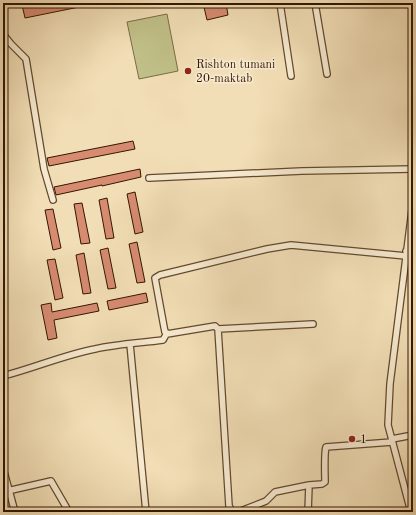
<svg xmlns="http://www.w3.org/2000/svg" width="416" height="515" viewBox="0 0 416 515" font-family="'Old Standard TT',serif">
	<style>
		.green { fill: #c1c089; stroke: #7a6c45 }
		.building { fill: #d78b71; stroke: #321701 }
		.lines { fill: none; stroke-linecap: round; stroke-linejoin: round }
		.minor-casing { stroke: #62492e; stroke-width: 8 }
		.minor { stroke: #f7ead0; stroke-width: 5.5 }
		.poi-dot { fill: #8f2418; stroke: #f7ead0; stroke-width: 1.5 }
		.labels { text-anchor: middle; stroke-width: 3; stroke-linejoin: round; paint-order: stroke }
		.poi-label { font-size: 12px; fill: #321701; stroke: #f7ead0; text-anchor: start }
	</style>
	<rect width="100%" height="100%" fill="#f2deb6"/>
	<filter id="stains"><feTurbulence type="fractalNoise" baseFrequency=".005" numOctaves="4"/><feColorMatrix values="0 0 0 0 .2 0 0 0 0 .09 0 0 0 0 .02 0 0 0 .5 -.17"/></filter>
	<radialGradient id="worn" r=".72"><stop offset=".6" stop-color="#630" stop-opacity="0"/><stop offset="1" stop-color="#630" stop-opacity=".3"/></radialGradient>
	<path class="green" d="M 167,14 L 178,71 L 139,79 L 127,22 Z"/>
	<path class="building" d="M 33,3 L 89,3 L 89,5 L 25,18 L 22,5 Z
		M 220,3 L 226,3 L 228,15 L 207,20 L 204,7 L 220,4 Z
		M 133,141 L 135,149 L 49,166 L 47,158 Z
		M 140,169 L 141,177 L 102,186 L 102,185 L 56,195 L 54,187 Z
		M 135,192 L 143,232 L 135,234 L 127,194 Z
		M 107,198 L 114,238 L 106,239 L 99,200 Z
		M 82,203 L 90,243 L 81,244 L 74,204 Z
		M 53,209 L 61,248 L 53,250 L 45,210 Z
		M 137,242 L 145,282 L 137,283 L 129,244 Z
		M 108,248 L 116,288 L 108,289 L 100,250 Z
		M 84,253 L 91,293 L 83,294 L 76,255 Z
		M 55,259 L 63,298 L 55,300 L 47,260 Z
		M 146,293 L 148,302 L 109,310 L 107,301 Z
		M 51,303 L 52,312 L 97,303 L 99,311 L 54,320 L 57,338 L 48,340 L 41,305 Z"/>
	<g class="lines">
		<defs>
			<path id="minor" d="M 280,3 L 291,76
				M 315,3 L 327,74
				M 3,34 L 11,44 L 26,59 L 44,169 L 53,200
				M 149,178 L 302,171 L 413,169
				M 406,251 L 413,253
				M 218,329 L 313,324
				M 130,344 L 146,512
				M 3,376 C 34,368 64,355 95,349 C 117,344 140,343 163,340 L 167,333
				M 392,439 L 413,435 L 413,426
				M 3,468 L 15,512
				M 3,492 L 51,481 L 69,512
				M 235,512 L 232,511 L 229,506 L 218,329 L 215,326 L 167,334 L 165,332 L 164,327 L 155,278 L 160,275 L 267,249 L 291,245 L 406,256
				M 238,512 L 266,501 L 275,492 L 309,485 L 322,484 L 325,482 C 325,474 324,453 326,447 L 392,442
				M 308,512 L 309,485
				M 411,512 L 388,425 L 390,384 L 413,202"/>
		</defs>
		<use href="#minor" class="minor-casing"/>
		<use href="#minor" class="minor"/>
	</g>
	<g class="poi-dot">
		<circle cx="188" cy="71" r="4"/>
		<circle cx="352" cy="439" r="4"/>
	</g>
	<g class="labels">
		<g class="poi-label">
			<text x="196" y="68">Rishton tumani<tspan x="196" dy="14">20-maktab</tspan></text>
			<text x="360" y="443">1</text>
		</g>
	</g>
	<rect width="416" height="515" fill="none" stroke="#f2deb6" stroke-width="16"/>
	<rect x="4" y="4" width="408" height="507" fill="none" stroke="#321701" stroke-width="2"/>
	<rect x="8" y="8" width="400" height="499" fill="none" stroke="#321701"/>
	<rect width="100%" height="100%" filter="url(#stains)"/>
	<rect width="100%" height="100%" fill="url(#worn)"/>
</svg>
